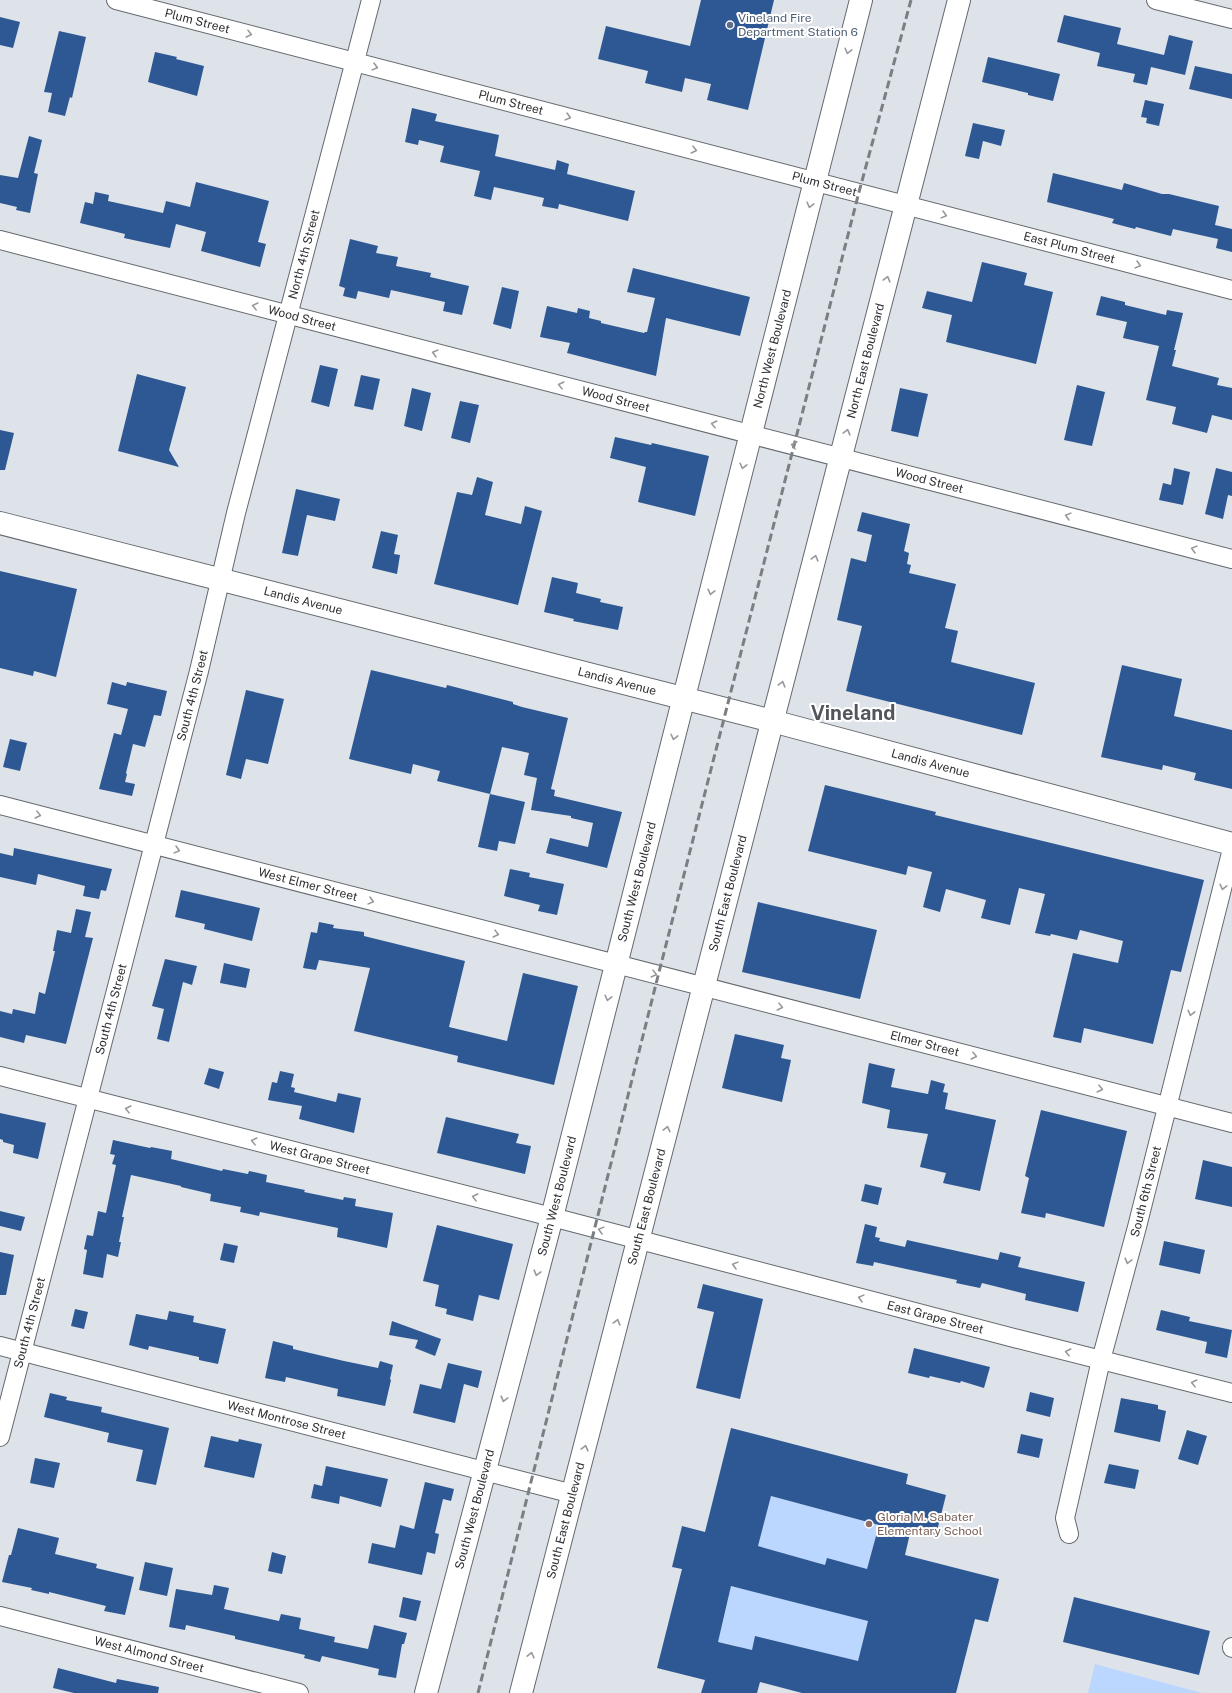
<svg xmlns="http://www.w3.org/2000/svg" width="1232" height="1693" viewBox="0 0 1232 1693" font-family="'Public Sans',sans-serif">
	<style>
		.green { fill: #bbd7ff }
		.building { fill: #2e5893; fill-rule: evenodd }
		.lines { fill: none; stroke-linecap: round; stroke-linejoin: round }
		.street-casing { stroke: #64696f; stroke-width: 20 }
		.secondary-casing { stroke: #64696f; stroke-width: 24 }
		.primary-casing { stroke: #64696f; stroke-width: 24 }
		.street { stroke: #fff; stroke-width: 18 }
		.secondary { stroke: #fff; stroke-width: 22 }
		.primary { stroke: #fff; stroke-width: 22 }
		.rail { stroke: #7b7e83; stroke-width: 3; stroke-dasharray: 8 4; stroke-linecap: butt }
		.oneway { stroke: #969899 }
		.service-dot { fill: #5c6f8a; stroke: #fff; stroke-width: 1.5 }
		.education-dot { fill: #8d6e63; stroke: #fff; stroke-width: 1.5 }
		.labels { text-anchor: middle; stroke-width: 4; stroke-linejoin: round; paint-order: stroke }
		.service-label { font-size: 12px; fill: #4e5e75; stroke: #fff; text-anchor: start }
		.street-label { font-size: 12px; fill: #2e3033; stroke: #fff }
		.education-label { font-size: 12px; fill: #785e54; stroke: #fff; text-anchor: start }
		.town-label { font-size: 20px; font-weight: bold; fill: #52565c; stroke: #fff }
	</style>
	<rect width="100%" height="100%" fill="#dee3ea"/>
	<path class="green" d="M 771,1496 L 879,1525 L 867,1569 L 825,1565 L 758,1546 Z
		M 731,1586 L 868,1620 L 852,1685 L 736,1655 L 738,1646 L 718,1642 Z
		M 1095,1664 L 1202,1693 L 1088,1693 Z"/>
	<path class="building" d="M 701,0 L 774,0 L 748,110 L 707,100 L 711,84 L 685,78 L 682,92 L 645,83 L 648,71 L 598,59 L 606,26 L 690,46 Z
		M 1064,15 L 1121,28 L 1117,44 L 1164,55 L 1169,35 L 1193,41 L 1185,75 L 1151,67 L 1147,85 L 1133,82 L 1135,74 L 1097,66 L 1100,53 L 1057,42 Z
		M 0,17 L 20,22 L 13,48 L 0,45 Z
		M 59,31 L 86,37 L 72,98 L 70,97 L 65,116 L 48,112 L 52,93 L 44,92 Z
		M 155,52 L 177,57 L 176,59 L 204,66 L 197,96 L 148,82 Z
		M 988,57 L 1060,74 L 1053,101 L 1028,95 L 1028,93 L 982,82 Z
		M 1195,66 L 1232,74 L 1232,99 L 1189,89 Z
		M 1145,100 L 1164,104 L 1159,126 L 1146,123 L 1147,118 L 1141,117 Z
		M 412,108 L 437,114 L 435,121 L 499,135 L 495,156 L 555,170 L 557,160 L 569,164 L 567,174 L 635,191 L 628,221 L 559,204 L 558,209 L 542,206 L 544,198 L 494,187 L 491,200 L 474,196 L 480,171 L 440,162 L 444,146 L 419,140 L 418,145 L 405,142 Z
		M 973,123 L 1005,130 L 1001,146 L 983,141 L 979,159 L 965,156 Z
		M 29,136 L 42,140 L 34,173 L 38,174 L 30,213 L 16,210 L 17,207 L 0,203 L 0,175 L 18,178 Z
		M 1053,173 L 1122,190 L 1124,183 L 1162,194 L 1169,194 L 1219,206 L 1215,225 L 1232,229 L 1232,252 L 1216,248 L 1218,239 L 1173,229 L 1171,236 L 1136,227 L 1135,229 L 1112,223 L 1114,219 L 1047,202 Z
		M 196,182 L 269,201 L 258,242 L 266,244 L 260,267 L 201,251 L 206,232 L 176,224 L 170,248 L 124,238 L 125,234 L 80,223 L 85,202 L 93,204 L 95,192 L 109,195 L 108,201 L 163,213 L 166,201 L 190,207 Z
		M 350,239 L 378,246 L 376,253 L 398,257 L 396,266 L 431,273 L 430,277 L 469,286 L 462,315 L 443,311 L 445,302 L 391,290 L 389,298 L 358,291 L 356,299 L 343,296 L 345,288 L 339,286 Z
		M 982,262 L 1027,273 L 1024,285 L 1053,292 L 1036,364 L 946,342 L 952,315 L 922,308 L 927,291 L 972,302 Z
		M 633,268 L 750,297 L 740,336 L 666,318 L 656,376 L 567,353 L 570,343 L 540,337 L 547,306 L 577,313 L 578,308 L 590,311 L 589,318 L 601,321 L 601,323 L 644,333 L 645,332 L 647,332 L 655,298 L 627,292 Z
		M 502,287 L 519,291 L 511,329 L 493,324 Z
		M 1101,296 L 1125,302 L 1125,305 L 1166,315 L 1167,310 L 1183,313 L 1174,350 L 1176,350 L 1172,366 L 1219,378 L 1217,385 L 1232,388 L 1232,420 L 1212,415 L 1207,433 L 1172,424 L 1176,407 L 1146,400 L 1159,346 L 1123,338 L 1127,322 L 1096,315 Z
		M 320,365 L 338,369 L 329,407 L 311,402 Z
		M 137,374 L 186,387 L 169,450 L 179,467 L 118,451 Z
		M 361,375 L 380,379 L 373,410 L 354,406 Z
		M 1077,385 L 1105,392 L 1092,446 L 1064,440 Z
		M 412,388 L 431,393 L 422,431 L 404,426 Z
		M 900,388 L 928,394 L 918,437 L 891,431 Z
		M 460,401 L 479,405 L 470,443 L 451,438 Z
		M 0,430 L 14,433 L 5,470 L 0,470 Z
		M 615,437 L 651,445 L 652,443 L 709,456 L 695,516 L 638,502 L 646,467 L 610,458 Z
		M 1174,468 L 1190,472 L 1183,505 L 1159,500 L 1163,483 L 1171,485 Z
		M 1216,468 L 1232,472 L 1232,496 L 1228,495 L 1223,519 L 1205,514 Z
		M 477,477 L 493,482 L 485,515 L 521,524 L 525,506 L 542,511 L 518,605 L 434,584 L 457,492 L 472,495 Z
		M 296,489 L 340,499 L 335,521 L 307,515 L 298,556 L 282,553 Z
		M 862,512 L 910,524 L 904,551 L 909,553 L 907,564 L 911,565 L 909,573 L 956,584 L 945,628 L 958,631 L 951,662 L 1035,683 L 1022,735 L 846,691 L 862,626 L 837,620 L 851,558 L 866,562 L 872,535 L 857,531 Z
		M 381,531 L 398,535 L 394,554 L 400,555 L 397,574 L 372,568 Z
		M 0,571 L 77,589 L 56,677 L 34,671 L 33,676 L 0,668 Z
		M 552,577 L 578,583 L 576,593 L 601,599 L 600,602 L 623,607 L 618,630 L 573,621 L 574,619 L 544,612 Z
		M 1122,665 L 1182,679 L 1174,716 L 1232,730 L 1232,789 L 1194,780 L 1196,773 L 1163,765 L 1162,770 L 1101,757 Z
		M 371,670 L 446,688 L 447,685 L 513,702 L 513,704 L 522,707 L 568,718 L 551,789 L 555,790 L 554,796 L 622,812 L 607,868 L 546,853 L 550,838 L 588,847 L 593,823 L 571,818 L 571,816 L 531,810 L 537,778 L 524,775 L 529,753 L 502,747 L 490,794 L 437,781 L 440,771 L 413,764 L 411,774 L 349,759 Z
		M 112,682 L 126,686 L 127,682 L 167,691 L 161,716 L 154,715 L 145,747 L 133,744 L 126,773 L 127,774 L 125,782 L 135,784 L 132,796 L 99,789 L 114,733 L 121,735 L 128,709 L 107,704 Z
		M 246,690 L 284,699 L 268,764 L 246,759 L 241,779 L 226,775 Z
		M 10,739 L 27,743 L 20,771 L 3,767 Z
		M 825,785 L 936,812 L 935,815 L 1204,880 L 1181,972 L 1171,970 L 1153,1044 L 1084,1028 L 1081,1043 L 1053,1037 L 1073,953 L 1118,963 L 1123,941 L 1080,930 L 1077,940 L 1051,934 L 1050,936 L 1035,933 L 1045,894 L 1019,888 L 1010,925 L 981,918 L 986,900 L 946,889 L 940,912 L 923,907 L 932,872 L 908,866 L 906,875 L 808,851 Z
		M 490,794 L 525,802 L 515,844 L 499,841 L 497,851 L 478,847 Z
		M 14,848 L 112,869 L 106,891 L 101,890 L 99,899 L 83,896 L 85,886 L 38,874 L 36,885 L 0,877 L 0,853 L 13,856 Z
		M 510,869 L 530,873 L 529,877 L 564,884 L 557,915 L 538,911 L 540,905 L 504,896 Z
		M 181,890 L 260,908 L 252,941 L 204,929 L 205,924 L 175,917 Z
		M 758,902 L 877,930 L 860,999 L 742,972 Z
		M 76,909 L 91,912 L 85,937 L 93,938 L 66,1044 L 26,1035 L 24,1043 L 0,1037 L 0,1011 L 12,1014 L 13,1009 L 35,1014 L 39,992 L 45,994 L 55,951 L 53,951 L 57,930 L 71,933 Z
		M 319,922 L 334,925 L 333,928 L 364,932 L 364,936 L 465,961 L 449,1027 L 507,1041 L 523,973 L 578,986 L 554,1085 L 457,1062 L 458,1056 L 354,1031 L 370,968 L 319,960 L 316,970 L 303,968 L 311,932 L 317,933 Z
		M 165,959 L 197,966 L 192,985 L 183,982 L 169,1042 L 157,1039 L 164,1009 L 152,1006 Z
		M 224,963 L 250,969 L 246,988 L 220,983 Z
		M 735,1034 L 784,1045 L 781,1058 L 791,1060 L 782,1102 L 722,1088 Z
		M 869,1063 L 895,1069 L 891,1087 L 928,1094 L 931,1080 L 945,1084 L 943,1092 L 948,1093 L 945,1109 L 996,1120 L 980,1191 L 943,1183 L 946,1173 L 920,1167 L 928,1134 L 887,1128 L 890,1110 L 862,1103 Z
		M 209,1068 L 224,1072 L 219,1089 L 204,1084 Z
		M 280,1071 L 294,1074 L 291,1087 L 295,1088 L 294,1092 L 336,1102 L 338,1093 L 361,1098 L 354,1133 L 299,1119 L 302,1106 L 268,1100 L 272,1082 L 277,1083 Z
		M 1041,1110 L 1127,1131 L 1104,1227 L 1046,1213 L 1045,1218 L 1021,1213 L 1029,1178 L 1025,1176 Z
		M 0,1113 L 46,1123 L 38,1159 L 13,1153 L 14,1145 L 3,1142 L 3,1140 L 0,1139 Z
		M 446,1117 L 519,1134 L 516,1143 L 531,1146 L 525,1174 L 437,1153 Z
		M 113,1140 L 150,1148 L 151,1147 L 172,1151 L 171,1159 L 222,1171 L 223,1169 L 248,1174 L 249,1171 L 267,1175 L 266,1182 L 305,1190 L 304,1192 L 343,1200 L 344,1197 L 356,1199 L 355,1206 L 393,1213 L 387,1248 L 337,1237 L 338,1228 L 260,1212 L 259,1216 L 240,1212 L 241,1207 L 210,1201 L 211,1194 L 181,1187 L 181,1186 L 131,1175 L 122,1217 L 124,1217 L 119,1242 L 121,1242 L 118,1257 L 107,1254 L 103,1278 L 83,1274 L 87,1250 L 84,1249 L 87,1235 L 93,1236 L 98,1211 L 106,1213 L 116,1165 L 112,1164 L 115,1155 L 110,1154 Z
		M 1203,1160 L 1232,1167 L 1232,1207 L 1195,1199 Z
		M 865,1184 L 882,1188 L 878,1205 L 861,1201 Z
		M 0,1211 L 25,1217 L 21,1231 L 0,1226 Z
		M 865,1224 L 877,1227 L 875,1237 L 880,1238 L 879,1241 L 905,1247 L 907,1240 L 998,1260 L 1000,1252 L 1021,1257 L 1018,1267 L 1085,1282 L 1078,1312 L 1025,1300 L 1026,1294 L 982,1283 L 980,1288 L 956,1283 L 957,1280 L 874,1262 L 873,1266 L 856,1263 Z
		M 437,1225 L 513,1244 L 499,1300 L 479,1295 L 473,1321 L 446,1314 L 447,1309 L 435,1306 L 439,1285 L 423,1281 Z
		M 1164,1241 L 1205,1250 L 1200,1274 L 1159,1265 Z
		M 224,1243 L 238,1246 L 234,1263 L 220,1260 Z
		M 0,1252 L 14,1255 L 6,1295 L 0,1295 Z
		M 703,1284 L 763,1299 L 740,1399 L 696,1388 L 714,1312 L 697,1308 Z
		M 75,1309 L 88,1312 L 84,1329 L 71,1326 Z
		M 1161,1310 L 1190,1317 L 1189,1321 L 1232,1330 L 1227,1358 L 1205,1353 L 1207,1342 L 1156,1330 Z
		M 169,1311 L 194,1316 L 193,1322 L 226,1329 L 218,1364 L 199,1360 L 199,1357 L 149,1346 L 148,1350 L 129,1345 L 136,1314 L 167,1320 Z
		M 392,1321 L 441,1339 L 435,1356 L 415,1348 L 418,1340 L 389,1335 Z
		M 273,1341 L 293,1346 L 293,1349 L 344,1361 L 378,1368 L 380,1361 L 393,1365 L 390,1379 L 391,1380 L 385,1406 L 337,1396 L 338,1389 L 286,1377 L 285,1382 L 265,1378 Z
		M 914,1348 L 990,1367 L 984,1388 L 961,1381 L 960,1383 L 930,1376 L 929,1378 L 908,1373 Z
		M 448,1363 L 482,1371 L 478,1388 L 464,1384 L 455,1423 L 413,1413 L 420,1384 L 441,1389 Z
		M 1030,1392 L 1054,1398 L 1050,1417 L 1026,1411 Z
		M 50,1393 L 67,1397 L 66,1400 L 102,1407 L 101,1412 L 169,1428 L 156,1485 L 136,1481 L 143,1450 L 107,1442 L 109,1433 L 44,1417 Z
		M 1121,1398 L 1158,1405 L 1158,1409 L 1166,1411 L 1160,1442 L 1114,1432 Z
		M 731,1428 L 908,1474 L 906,1484 L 946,1495 L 936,1535 L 911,1529 L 905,1555 L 999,1579 L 988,1622 L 975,1619 L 956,1693 L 802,1693 L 760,1682 L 757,1693 L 701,1693 L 705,1680 L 657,1668 L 682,1569 L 672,1567 L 682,1526 L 705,1532 ZM 771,1496 L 879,1525 L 867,1569 L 827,1558 L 825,1565 L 758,1546 ZM 731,1586 L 868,1621 L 858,1661 L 755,1636 L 752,1650 L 718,1642 Z
		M 1187,1430 L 1207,1436 L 1198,1465 L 1178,1459 Z
		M 1021,1434 L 1043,1439 L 1039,1458 L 1017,1453 Z
		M 211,1436 L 238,1442 L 239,1439 L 262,1444 L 254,1478 L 204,1467 Z
		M 35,1458 L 60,1463 L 54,1488 L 30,1483 Z
		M 1109,1464 L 1139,1470 L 1135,1489 L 1104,1483 Z
		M 326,1466 L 388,1479 L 381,1507 L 340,1496 L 339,1504 L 311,1498 L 314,1484 L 322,1486 Z
		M 425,1482 L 454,1489 L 451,1501 L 443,1499 L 435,1533 L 439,1534 L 435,1554 L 427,1552 L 422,1575 L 368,1563 L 372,1543 L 395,1548 L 400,1525 L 414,1529 Z
		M 18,1528 L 59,1538 L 55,1554 L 97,1564 L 96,1568 L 134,1577 L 125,1615 L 104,1611 L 106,1606 L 49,1592 L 49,1594 L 31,1590 L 32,1588 L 2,1582 L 9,1555 L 11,1555 Z
		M 272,1552 L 286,1556 L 282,1574 L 268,1571 Z
		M 145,1562 L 173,1568 L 167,1596 L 139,1590 Z
		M 214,1585 L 229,1588 L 224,1609 L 279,1621 L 281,1614 L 301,1618 L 299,1629 L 335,1637 L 334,1642 L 368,1649 L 374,1625 L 407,1633 L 404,1644 L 402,1644 L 396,1678 L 378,1675 L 379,1669 L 322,1656 L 320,1662 L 304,1658 L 305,1655 L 235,1639 L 235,1636 L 186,1625 L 185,1630 L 169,1627 L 176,1589 L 212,1595 Z
		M 403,1597 L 421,1601 L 416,1621 L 399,1617 Z
		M 1074,1597 L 1210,1631 L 1199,1675 L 1063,1642 Z
		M 58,1668 L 116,1683 L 117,1679 L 159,1687 L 158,1693 L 74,1693 L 53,1688 Z"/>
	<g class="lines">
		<defs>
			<g id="street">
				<path id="s1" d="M 116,0 L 1232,290"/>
				<path d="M 1156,0 L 1232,19"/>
				<path id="s2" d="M 0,240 L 1232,559"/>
				<path id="s3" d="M 0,805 L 1232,1123"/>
				<path id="s4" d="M 0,1076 L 552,1217 L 1018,1339 L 1232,1393"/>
				<path id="s5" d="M 0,1346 L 573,1494"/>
				<path id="s6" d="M 0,1437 L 199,671 L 236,513 L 371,0"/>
				<path id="s7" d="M 1069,1534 L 1065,1518 L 1101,1360 L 1137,1227 L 1232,849"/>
				<path id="s8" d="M 0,1616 L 299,1693"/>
				<path d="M 1232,1647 L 1232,1648"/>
			</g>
			<g id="secondary">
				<path id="s9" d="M 426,1693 L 552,1217 L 861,0"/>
				<path id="s10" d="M 521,1693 L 959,0"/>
			</g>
			<g id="primary">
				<path id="s11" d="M 0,523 L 772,721 L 1232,844"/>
			</g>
		</defs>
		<use href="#street" class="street-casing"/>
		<use href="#secondary" class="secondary-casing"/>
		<use href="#primary" class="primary-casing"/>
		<use href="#street" class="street"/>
		<use href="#secondary" class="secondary"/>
		<use href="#primary" class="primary"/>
		<path class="rail" d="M 478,1693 L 658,976 L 859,192 L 911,0"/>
	</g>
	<defs><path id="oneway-chevron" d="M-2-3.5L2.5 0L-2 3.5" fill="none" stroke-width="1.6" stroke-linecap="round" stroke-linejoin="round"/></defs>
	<g class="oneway">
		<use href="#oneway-chevron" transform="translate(249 34) rotate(14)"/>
		<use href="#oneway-chevron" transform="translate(848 51) rotate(104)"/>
		<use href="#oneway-chevron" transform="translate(375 67) rotate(15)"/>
		<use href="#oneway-chevron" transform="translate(568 117) rotate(15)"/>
		<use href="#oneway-chevron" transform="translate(694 150) rotate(14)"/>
		<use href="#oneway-chevron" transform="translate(810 205) rotate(104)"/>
		<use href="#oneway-chevron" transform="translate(944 215) rotate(15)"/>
		<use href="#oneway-chevron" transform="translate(1138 265) rotate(15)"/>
		<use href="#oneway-chevron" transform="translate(887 279) rotate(-75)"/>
		<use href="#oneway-chevron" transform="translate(255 306) rotate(-166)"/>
		<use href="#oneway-chevron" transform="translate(435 353) rotate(-165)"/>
		<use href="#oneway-chevron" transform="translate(561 385) rotate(-166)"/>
		<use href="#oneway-chevron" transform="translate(714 424) rotate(-166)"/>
		<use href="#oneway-chevron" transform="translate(847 432) rotate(-75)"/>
		<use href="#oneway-chevron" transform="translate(794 445) rotate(-166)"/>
		<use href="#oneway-chevron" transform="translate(743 466) rotate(104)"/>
		<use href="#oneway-chevron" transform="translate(1068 516) rotate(-165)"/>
		<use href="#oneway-chevron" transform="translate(1194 549) rotate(-165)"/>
		<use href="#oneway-chevron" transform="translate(815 558) rotate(-75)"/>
		<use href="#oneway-chevron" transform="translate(711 592) rotate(104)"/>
		<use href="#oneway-chevron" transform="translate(782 684) rotate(-75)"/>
		<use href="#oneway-chevron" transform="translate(674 737) rotate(104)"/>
		<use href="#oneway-chevron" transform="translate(38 815) rotate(14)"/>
		<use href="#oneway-chevron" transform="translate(177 850) rotate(15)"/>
		<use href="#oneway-chevron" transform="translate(1223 887) rotate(104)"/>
		<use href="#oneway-chevron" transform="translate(371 901) rotate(15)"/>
		<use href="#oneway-chevron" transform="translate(496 934) rotate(14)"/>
		<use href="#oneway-chevron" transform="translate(654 974) rotate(14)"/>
		<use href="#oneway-chevron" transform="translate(608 998) rotate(104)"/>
		<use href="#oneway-chevron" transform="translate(780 1007) rotate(14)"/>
		<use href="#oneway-chevron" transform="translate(1191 1013) rotate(104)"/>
		<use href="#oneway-chevron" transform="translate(974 1056) rotate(14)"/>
		<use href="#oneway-chevron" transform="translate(1100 1089) rotate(14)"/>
		<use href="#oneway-chevron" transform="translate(128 1109) rotate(-166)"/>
		<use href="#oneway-chevron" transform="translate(667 1129) rotate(-76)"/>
		<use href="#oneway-chevron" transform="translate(254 1141) rotate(-166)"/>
		<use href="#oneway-chevron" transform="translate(475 1197) rotate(-166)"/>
		<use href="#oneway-chevron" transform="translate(601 1230) rotate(-165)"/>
		<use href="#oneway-chevron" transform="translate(1128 1261) rotate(105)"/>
		<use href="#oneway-chevron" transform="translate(735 1265) rotate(-165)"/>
		<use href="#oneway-chevron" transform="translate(537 1273) rotate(105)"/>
		<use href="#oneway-chevron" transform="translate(861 1298) rotate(-165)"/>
		<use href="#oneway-chevron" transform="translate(617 1322) rotate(-75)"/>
		<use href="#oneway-chevron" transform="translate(1068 1352) rotate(-166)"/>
		<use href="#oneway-chevron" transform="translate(1194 1383) rotate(-166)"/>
		<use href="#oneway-chevron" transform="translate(504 1399) rotate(105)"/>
		<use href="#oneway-chevron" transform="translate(585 1448) rotate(-75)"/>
		<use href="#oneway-chevron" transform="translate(531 1655) rotate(-76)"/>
	</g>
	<circle class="service-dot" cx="730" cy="25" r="4"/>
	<circle class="education-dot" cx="869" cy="1524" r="4"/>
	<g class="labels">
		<g class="service-label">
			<text x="738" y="22">Vineland Fire<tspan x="738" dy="14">Department Station 6</tspan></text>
		</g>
		<g class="street-label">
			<text dy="4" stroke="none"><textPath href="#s1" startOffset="84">Plum Street</textPath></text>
			<text dy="4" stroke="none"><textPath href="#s1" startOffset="408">Plum Street</textPath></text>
			<text dy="4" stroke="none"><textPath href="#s1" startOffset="732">Plum Street</textPath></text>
			<text dy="4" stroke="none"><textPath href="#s1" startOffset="985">East Plum Street</textPath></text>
			<text dy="4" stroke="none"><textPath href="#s6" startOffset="1221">North 4th Street</textPath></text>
			<text dy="4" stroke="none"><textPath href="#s2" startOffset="312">Wood Street</textPath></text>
			<text dy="4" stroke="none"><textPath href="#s9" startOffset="1388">North West Boulevard</textPath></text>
			<text dy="4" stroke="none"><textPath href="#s10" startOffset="1376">North East Boulevard</textPath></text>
			<text dy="4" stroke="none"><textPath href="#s2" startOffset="636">Wood Street</textPath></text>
			<text dy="4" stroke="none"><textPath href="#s2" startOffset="960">Wood Street</textPath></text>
			<text dy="4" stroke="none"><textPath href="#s11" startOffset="313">Landis Avenue</textPath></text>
			<text dy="4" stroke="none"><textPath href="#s11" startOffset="637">Landis Avenue</textPath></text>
			<text dy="4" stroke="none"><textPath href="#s6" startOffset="766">South 4th Street</textPath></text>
			<text dy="4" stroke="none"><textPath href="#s11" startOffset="961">Landis Avenue</textPath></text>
			<text dy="4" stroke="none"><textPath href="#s9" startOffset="838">South West Boulevard</textPath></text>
			<text dy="4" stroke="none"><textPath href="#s3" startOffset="318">West Elmer Street</textPath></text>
			<text dy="4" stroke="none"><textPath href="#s10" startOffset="826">South East Boulevard</textPath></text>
			<text dy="4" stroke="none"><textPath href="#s6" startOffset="442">South 4th Street</textPath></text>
			<text dy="4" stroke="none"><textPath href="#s3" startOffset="955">Elmer Street</textPath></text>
			<text dy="4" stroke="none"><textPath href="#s4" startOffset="330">West Grape Street</textPath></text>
			<text dy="4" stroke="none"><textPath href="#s7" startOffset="353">South 6th Street</textPath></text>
			<text dy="4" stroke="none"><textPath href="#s9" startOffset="514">South West Boulevard</textPath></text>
			<text dy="4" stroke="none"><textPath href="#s10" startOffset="502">South East Boulevard</textPath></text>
			<text dy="4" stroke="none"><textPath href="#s4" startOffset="966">East Grape Street</textPath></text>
			<text dy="4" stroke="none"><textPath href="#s6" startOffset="118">South 4th Street</textPath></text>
			<text dy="4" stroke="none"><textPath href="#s5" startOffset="296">West Montrose Street</textPath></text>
			<text dy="4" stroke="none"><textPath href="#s9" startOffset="190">South West Boulevard</textPath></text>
			<text dy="4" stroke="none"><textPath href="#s10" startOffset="178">South East Boulevard</textPath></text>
			<text dy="4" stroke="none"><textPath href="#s8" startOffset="154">West Almond Street</textPath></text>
		</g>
		<g class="education-label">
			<text x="877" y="1521">Gloria M. Sabater<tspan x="877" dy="14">Elementary School</tspan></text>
		</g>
		<g class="town-label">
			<text x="853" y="720">Vineland</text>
		</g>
	</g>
</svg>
